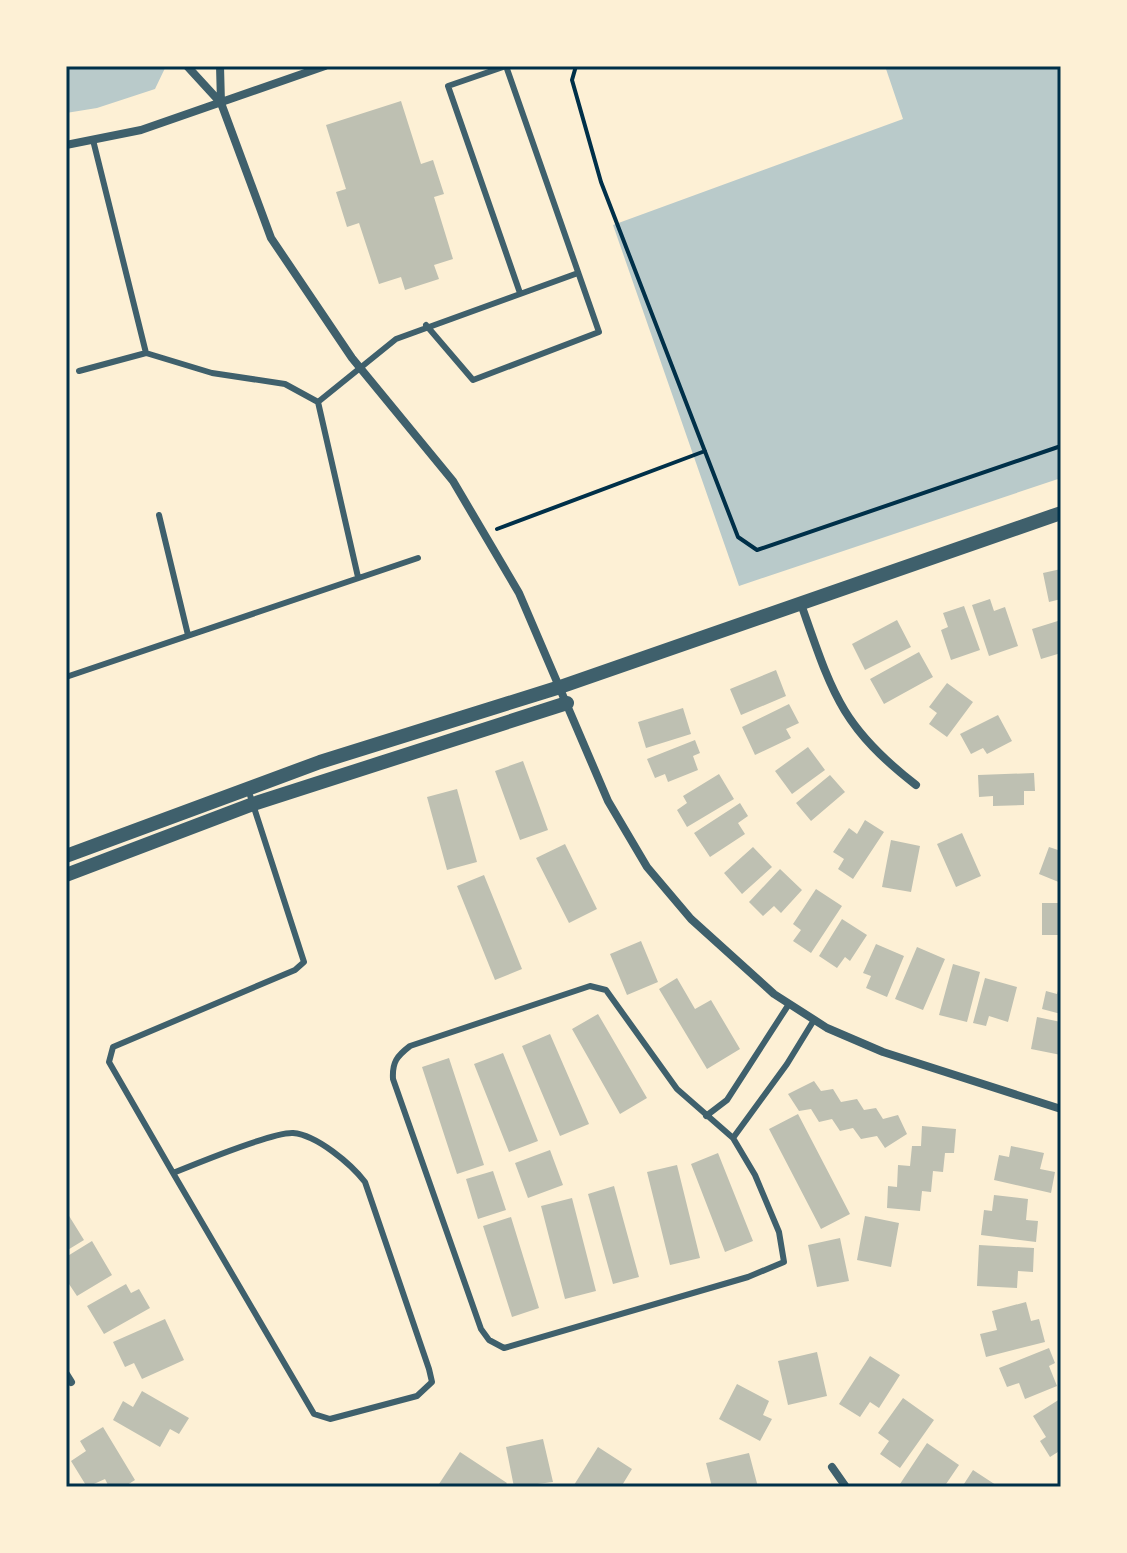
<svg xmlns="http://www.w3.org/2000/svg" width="1127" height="1553" viewBox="0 0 1127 1553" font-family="Jost,sans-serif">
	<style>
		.green { fill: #b9caca }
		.building { fill: #bec0b2 }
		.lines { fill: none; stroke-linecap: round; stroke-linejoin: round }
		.path { stroke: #003049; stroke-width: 4 }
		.service { stroke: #3f606c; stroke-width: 6 }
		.minor { stroke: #3f606c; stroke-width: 8 }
		.tertiary { stroke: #3f606c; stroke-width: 14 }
		.neatline { fill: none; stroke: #003049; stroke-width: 3 }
	</style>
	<rect width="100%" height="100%" fill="#fdf0d5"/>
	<path class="green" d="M 66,66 L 166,66 L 155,89 L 97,108 L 66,113 Z
		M 885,66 L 1061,66 L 1061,478 L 739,586 L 613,225 L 903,119 Z"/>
	<path class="building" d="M 401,101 L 421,164 L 433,160 L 444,194 L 434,197 L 453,259 L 434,265 L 439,279 L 405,290 L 401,277 L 379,284 L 359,223 L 347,227 L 336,192 L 346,189 L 326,125 Z
		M 1061,569 L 1061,599 L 1049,602 L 1043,573 Z
		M 990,599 L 994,611 L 1005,607 L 1018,646 L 989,656 L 972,605 Z
		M 964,606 L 980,650 L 951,660 L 941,630 L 948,627 L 943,613 Z
		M 897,620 L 911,647 L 865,670 L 852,644 Z
		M 1061,620 L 1061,653 L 1041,659 L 1032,629 Z
		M 919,652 L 933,677 L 884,704 L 870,679 Z
		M 776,670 L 786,696 L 741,715 L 730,689 Z
		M 947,683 L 973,702 L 947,737 L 929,724 L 937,713 L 929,707 Z
		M 789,704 L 799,723 L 786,729 L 791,738 L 755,755 L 742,727 Z
		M 683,708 L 691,734 L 646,748 L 638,722 Z
		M 998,715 L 1012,741 L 987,754 L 983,748 L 971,754 L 960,734 Z
		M 695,740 L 700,753 L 693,756 L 698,770 L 668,782 L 665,774 L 655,778 L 647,759 Z
		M 808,747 L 825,770 L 792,794 L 775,771 Z
		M 523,761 L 548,830 L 520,840 L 495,771 Z
		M 1034,773 L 1035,791 L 1024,791 L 1024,805 L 993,806 L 993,796 L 979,797 L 978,775 Z
		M 719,774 L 734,799 L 687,827 L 677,810 L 687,803 L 683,796 Z
		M 830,775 L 845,792 L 811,821 L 796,803 Z
		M 457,789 L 477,862 L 447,870 L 427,797 Z
		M 740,803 L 748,816 L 738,823 L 745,834 L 710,857 L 694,833 Z
		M 865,820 L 884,832 L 853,879 L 838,869 L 844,859 L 833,852 L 849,828 L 857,834 Z
		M 962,833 L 981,876 L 956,887 L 937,844 Z
		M 891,840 L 920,846 L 911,892 L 882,887 Z
		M 565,844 L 597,909 L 569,923 L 536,858 Z
		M 753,847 L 772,867 L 742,894 L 724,873 Z
		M 1049,847 L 1061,851 L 1061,883 L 1039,874 Z
		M 780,869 L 802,890 L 781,913 L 774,906 L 763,916 L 749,902 Z
		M 484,875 L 522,969 L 495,980 L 457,886 Z
		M 816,889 L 842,906 L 811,953 L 793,941 L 801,930 L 793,924 Z
		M 1042,903 L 1061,903 L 1061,935 L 1042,935 Z
		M 842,919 L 867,935 L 850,961 L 845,957 L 837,968 L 819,956 Z
		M 641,941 L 658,982 L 627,995 L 610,954 Z
		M 876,944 L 904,956 L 887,997 L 866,988 L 871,976 L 863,973 Z
		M 917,947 L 945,959 L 923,1010 L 895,999 Z
		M 953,964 L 980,972 L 967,1022 L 939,1015 Z
		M 677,978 L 695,1009 L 711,1000 L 740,1049 L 707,1069 L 659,989 Z
		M 985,978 L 1017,987 L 1008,1022 L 989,1016 L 986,1026 L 973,1023 Z
		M 1061,981 L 1061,1014 L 1042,1009 L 1046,991 L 1057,994 Z
		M 598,1014 L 647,1098 L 620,1114 L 572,1029 Z
		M 1037,1017 L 1061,1022 L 1061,1055 L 1031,1049 Z
		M 550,1034 L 589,1124 L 560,1136 L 522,1046 Z
		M 503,1053 L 538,1141 L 509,1152 L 474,1064 Z
		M 449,1058 L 484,1165 L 457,1174 L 422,1067 Z
		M 814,1081 L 821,1091 L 833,1089 L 841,1102 L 857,1099 L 864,1110 L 876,1108 L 883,1119 L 898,1115 L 907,1134 L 885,1148 L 877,1136 L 861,1139 L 853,1128 L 840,1131 L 832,1119 L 819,1122 L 811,1109 L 799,1111 L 788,1094 Z
		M 798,1114 L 850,1214 L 821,1229 L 769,1129 Z
		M 922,1126 L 956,1129 L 954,1153 L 945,1153 L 943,1172 L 933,1171 L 931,1192 L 922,1191 L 920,1211 L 887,1208 L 888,1186 L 897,1187 L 898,1165 L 910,1166 L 912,1146 L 921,1146 Z
		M 1011,1146 L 1044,1153 L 1040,1169 L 1055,1172 L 1051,1193 L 994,1180 L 999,1155 L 1009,1157 Z
		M 550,1150 L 563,1185 L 528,1198 L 515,1163 Z
		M 718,1153 L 753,1241 L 725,1252 L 691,1164 Z
		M 677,1165 L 700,1258 L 670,1265 L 647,1172 Z
		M 493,1171 L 506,1210 L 478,1219 L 466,1179 Z
		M 614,1186 L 639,1277 L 613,1284 L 588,1194 Z
		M 994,1195 L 1028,1199 L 1026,1220 L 1038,1221 L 1036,1242 L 981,1235 L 984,1210 L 992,1211 Z
		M 572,1198 L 596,1291 L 565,1299 L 541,1206 Z
		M 66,1211 L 84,1240 L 66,1251 Z
		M 865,1216 L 899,1223 L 891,1267 L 857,1260 Z
		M 511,1217 L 539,1308 L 512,1317 L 483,1226 Z
		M 840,1238 L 849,1281 L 817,1287 L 808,1245 Z
		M 92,1241 L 112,1275 L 77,1296 L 69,1284 L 66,1286 L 66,1257 Z
		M 979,1245 L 1034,1248 L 1033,1272 L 1018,1271 L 1017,1288 L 977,1286 Z
		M 126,1284 L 131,1293 L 139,1289 L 150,1308 L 104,1334 L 87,1306 Z
		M 1026,1302 L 1031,1321 L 1039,1319 L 1045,1342 L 986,1357 L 980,1334 L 997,1330 L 992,1311 Z
		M 165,1319 L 184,1360 L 142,1379 L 134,1363 L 125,1367 L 113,1342 Z
		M 1049,1348 L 1055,1363 L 1049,1366 L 1057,1386 L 1025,1399 L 1019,1383 L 1007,1387 L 999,1368 Z
		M 817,1352 L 827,1396 L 788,1405 L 778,1361 Z
		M 870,1356 L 900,1375 L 879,1408 L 870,1402 L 860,1417 L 839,1404 Z
		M 737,1384 L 769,1401 L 763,1415 L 772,1419 L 760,1441 L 719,1419 Z
		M 142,1391 L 189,1418 L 179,1434 L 170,1429 L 160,1447 L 113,1420 L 123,1401 L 133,1407 Z
		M 903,1398 L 934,1420 L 900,1468 L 880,1454 L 889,1441 L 878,1433 Z
		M 1060,1399 L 1061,1450 L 1050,1457 L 1040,1441 L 1046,1437 L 1033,1416 Z
		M 103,1427 L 135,1480 L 124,1487 L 109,1487 L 105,1479 L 87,1487 L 71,1461 L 86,1451 L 80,1441 Z
		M 543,1439 L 553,1482 L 514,1487 L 506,1447 Z
		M 927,1443 L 959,1465 L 944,1487 L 898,1487 Z
		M 598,1447 L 632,1469 L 621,1487 L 574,1485 Z
		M 460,1452 L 507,1483 L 504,1487 L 439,1484 Z
		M 749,1453 L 758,1487 L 712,1487 L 706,1463 Z
		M 973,1470 L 999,1487 L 962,1487 Z"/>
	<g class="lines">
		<path class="path" d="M 576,66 L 572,80 L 601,182 L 738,537 L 757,550 L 1061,446
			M 497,529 L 705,451"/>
		<path class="service" d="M 506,66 L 448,86 L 520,293
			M 93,140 L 146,353
			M 426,325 L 473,380 L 599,332 L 506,66
			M 79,371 L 146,353 L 212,373 L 285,384 L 318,402
			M 159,515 L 188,635
			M 358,577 L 318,402 L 396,339 L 578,273
			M 66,677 L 418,558
			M 590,986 L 606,990 L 677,1089 L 733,1138 L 755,1175 L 779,1232 L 784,1262 L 748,1277 L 504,1348 L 489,1340 L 481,1329 L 393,1079 C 392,1062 397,1056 410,1046 Z
			M 706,1116 L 727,1100 L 789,1004
			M 733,1138 L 787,1064 L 814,1020
			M 173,1173 L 314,1414 L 330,1419 L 417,1396 L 432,1382 L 429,1369 L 365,1182 C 351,1164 317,1135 293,1133 C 273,1132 195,1164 173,1173 L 109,1062 L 113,1047 L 295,970 L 304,962 L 248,789"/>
		<path class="minor" d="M 187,66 L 220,102
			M 220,66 L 221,103 L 271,238 L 352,358 L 453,481 L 519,593 L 608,801 L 647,867 L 691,919 L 774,994 L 827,1028 L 883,1052 L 1061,1109
			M 66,145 L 141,130 L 325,66
			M 801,604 C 832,692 840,726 916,785
			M 66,1374 L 71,1382
			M 832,1467 L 846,1487"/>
		<path class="tertiary" d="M 66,856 L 320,762 L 560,687 L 1061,513
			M 66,875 L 253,804 L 567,703"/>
	</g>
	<rect width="1127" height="1553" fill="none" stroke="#fdf0d5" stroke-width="136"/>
	<rect x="68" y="68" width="991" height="1417" class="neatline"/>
</svg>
